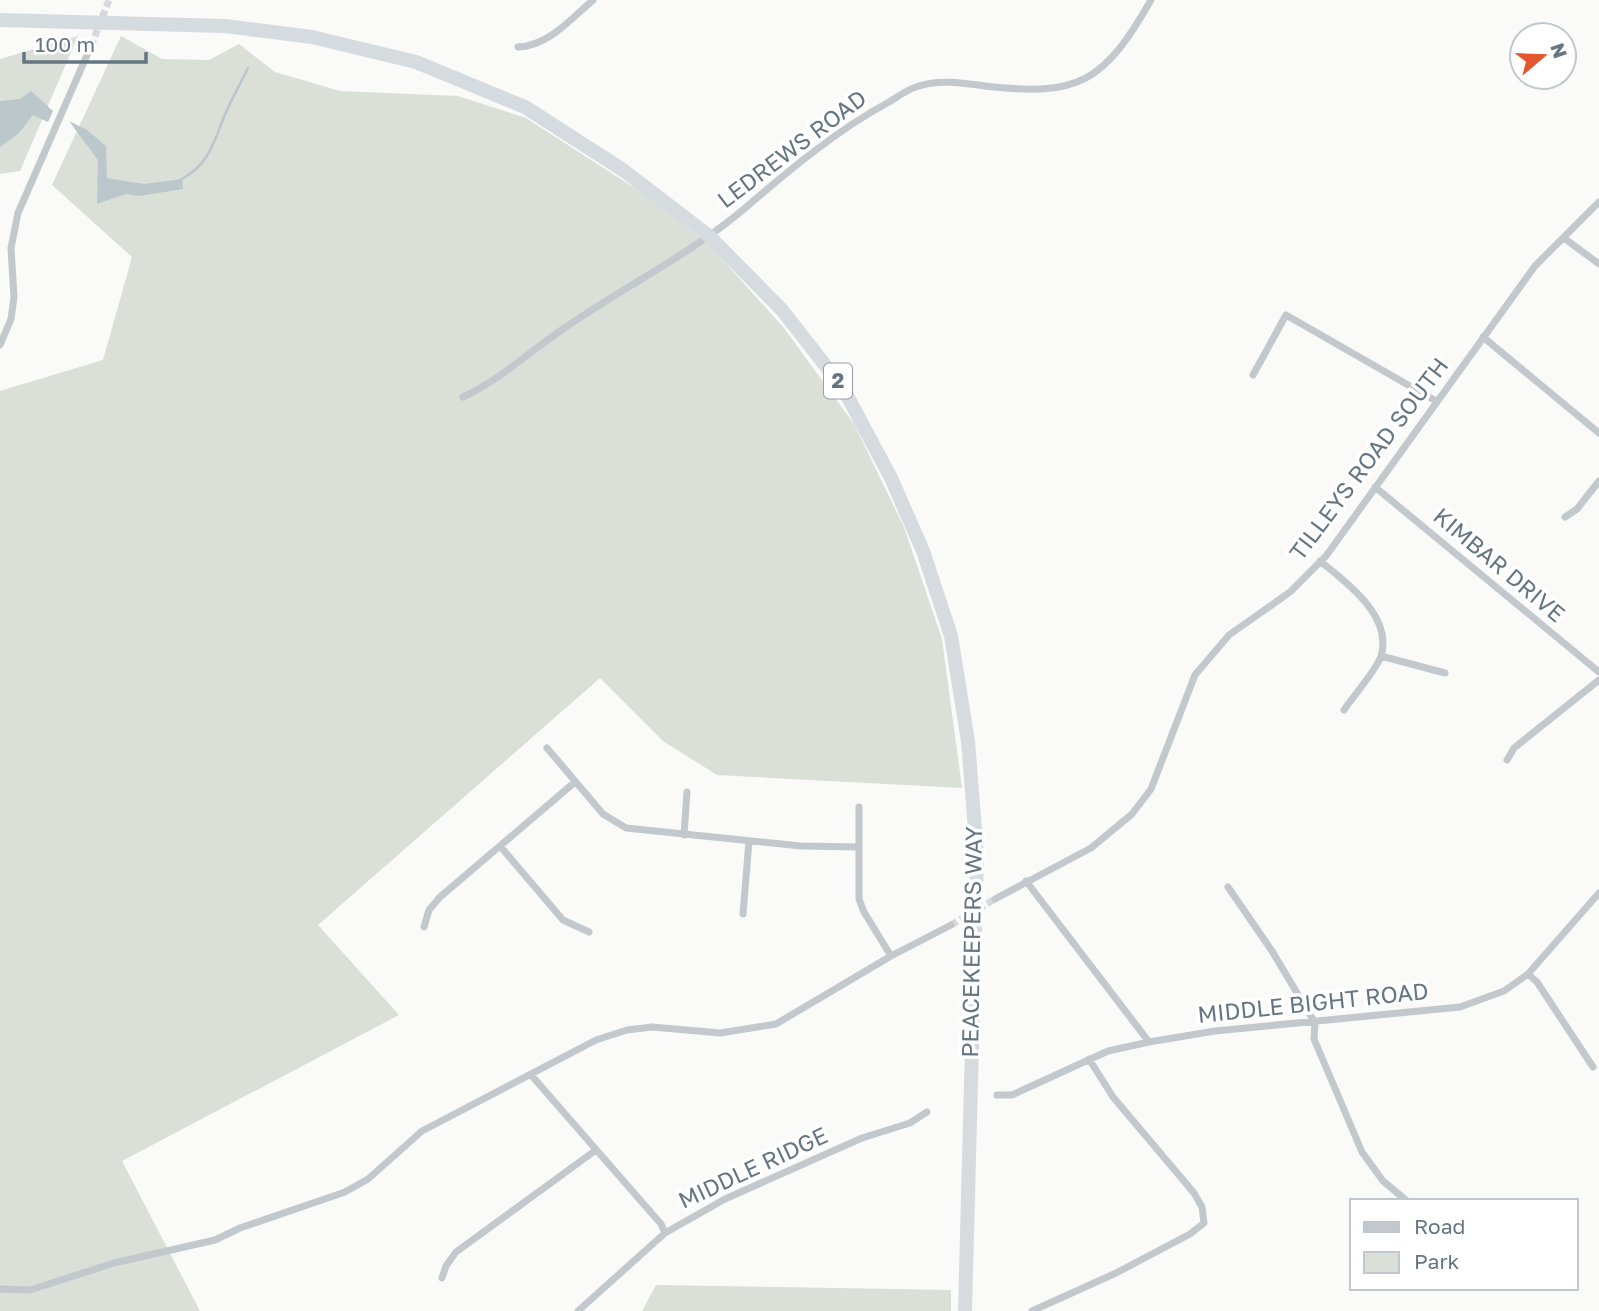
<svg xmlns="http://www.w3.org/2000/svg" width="1599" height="1311" viewBox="0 0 1599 1311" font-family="'Golos Text',sans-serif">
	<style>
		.green { fill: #dadfd7 }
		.water { fill: #bbc7cb }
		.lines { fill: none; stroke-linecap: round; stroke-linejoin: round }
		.stream { stroke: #bbc7cb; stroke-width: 2.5 }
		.minor-tunnel { stroke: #d5d9db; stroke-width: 7; stroke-dasharray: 7 3.5; stroke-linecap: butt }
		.minor { stroke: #c3c8cc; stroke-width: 7 }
		.motorway { stroke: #d6dbdf; stroke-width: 14 }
		.labels { text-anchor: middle; stroke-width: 7; stroke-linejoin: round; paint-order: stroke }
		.shield { fill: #fff; stroke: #939fa8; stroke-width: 2 }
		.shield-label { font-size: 21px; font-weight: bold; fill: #657683 }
		.street-label { font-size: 23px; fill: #657683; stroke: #fff }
	</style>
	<rect width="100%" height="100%" fill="#fafaf8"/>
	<path class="green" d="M 78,36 L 20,171 L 0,174 L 0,59 Z
		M 121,36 L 162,59 L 209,60 L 239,44 L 275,72 L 340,91 L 458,96 L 526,118 L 647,196 L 710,246 L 784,328 L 854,424 L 904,527 L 942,639 L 962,788 L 717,775 L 663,741 L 600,678 L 318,925 L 399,1015 L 122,1161 L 200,1311 L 0,1311 L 0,391 L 103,360 L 132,257 L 52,185 Z
		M 656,1285 L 951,1290 L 951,1311 L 642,1311 Z"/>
	<path class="water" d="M 31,91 L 53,111 L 48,122 L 33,115 L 19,133 L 0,147 L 0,101 L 20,99 Z
		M 69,121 L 87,130 L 106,146 L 107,178 L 144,184 L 182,179 L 183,189 L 139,196 L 126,194 L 97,204 L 98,160 Z"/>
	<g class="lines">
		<path class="stream" d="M 182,179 C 211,163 214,140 226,112 C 233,97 241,82 248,68"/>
		<path class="minor-tunnel" d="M 91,46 L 109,0
			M 951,925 L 995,899"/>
		<path class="minor" d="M 518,47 C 548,46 571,19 593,0
			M 1564,238 L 1599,264
			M 1483,337 L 1599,433
			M 0,345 L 11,319 L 14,297 L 11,248 L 18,213 L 91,46
			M 1253,375 L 1286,315 L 1436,401
			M 463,397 C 500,380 529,352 563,329 C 623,287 688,256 744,209 C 788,171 837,130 889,102 C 897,97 907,90 916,87 C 938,79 963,83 985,86 C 1080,97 1104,82 1151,0
			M 1375,487 L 1599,672
			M 1565,517 L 1577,509 L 1599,481
			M 1320,561 C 1347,583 1393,616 1381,656 C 1376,671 1353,696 1344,710
			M 1381,656 L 1445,673
			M 547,748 L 603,814 L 626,828 L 801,846 L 858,847
			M 1507,760 L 1514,748 L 1599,680
			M 859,807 L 859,899 L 864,912 L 891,956
			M 684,835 L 687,792
			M 500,846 L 563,920 L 589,932
			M 1026,881 L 1149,1042
			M 1228,887 L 1272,951 L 1315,1023 L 1314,1039 L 1362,1152 L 1383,1181 L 1407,1201
			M 995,899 L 1091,848 L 1132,814 L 1151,789 L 1195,675 L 1229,635 L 1290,592 L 1326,556 L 1535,266 L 1599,202
			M 743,914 L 749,841
			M 424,927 L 429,910 L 440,897 L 575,782
			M 1528,974 L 1537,982 L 1593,1067
			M 532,1076 L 661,1224 L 665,1233
			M 997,1095 L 1012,1095 L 1108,1051 L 1149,1042 L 1215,1031 L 1460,1007 L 1504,991 L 1528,974 L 1599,893
			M 442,1278 L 446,1266 L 456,1252 L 596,1150
			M 0,1289 L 30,1290 L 114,1263 L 215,1240 L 240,1228 L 345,1192 L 368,1179 L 422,1131 L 596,1040 L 627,1030 L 652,1027 L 720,1033 L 776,1024 L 891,956 L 951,925
			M 578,1311 L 665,1233 L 725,1199 L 862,1138 L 910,1123 L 927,1112
			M 1032,1311 L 1116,1273 L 1190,1234 L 1204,1223 L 1202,1207 L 1194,1193 L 1113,1097 L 1089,1059"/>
		<path class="motorway" d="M 0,20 L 225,26 L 312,37 L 416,62 L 525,107 L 623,170 L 709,236 L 782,310 L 843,388 L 891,478 L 923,551 L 951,636 L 968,741 L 977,855 L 965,1311"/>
	</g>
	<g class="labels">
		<rect class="shield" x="824" y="363.5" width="28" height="35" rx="5"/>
		<g class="shield-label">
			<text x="838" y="388">2</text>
		</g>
		<g class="street-label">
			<text transform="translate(792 149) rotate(-37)" y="8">LEDREWS ROAD</text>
			<text transform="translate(1369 459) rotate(-53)" y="8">TILLEYS ROAD SOUTH</text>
			<text transform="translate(1499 565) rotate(40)" y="8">KIMBAR DRIVE</text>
			<text transform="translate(972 942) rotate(-89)" y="8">PEACEKEEPERS WAY</text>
			<text transform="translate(1313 1003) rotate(-6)" y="8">MIDDLE BIGHT ROAD</text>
			<text transform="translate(753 1168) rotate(-25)" y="8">MIDDLE RIDGE</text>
		</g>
	</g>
	<rect x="1350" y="1199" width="228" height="91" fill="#ffffff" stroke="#c1c8cd" stroke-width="2"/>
	<rect x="1364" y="1222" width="35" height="10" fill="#c3c8cc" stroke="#c1c8cd" stroke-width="2"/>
	<text x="1414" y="1234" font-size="21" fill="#657683">Road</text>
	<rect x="1364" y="1252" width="35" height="21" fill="#dadfd7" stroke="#c1c8cd" stroke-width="2"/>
	<text x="1414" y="1269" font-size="21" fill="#657683">Park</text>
	<g transform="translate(1543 56) rotate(71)"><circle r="33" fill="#ffffff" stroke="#c1c8cd" stroke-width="2"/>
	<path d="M0-5L12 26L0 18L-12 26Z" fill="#e4572e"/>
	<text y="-10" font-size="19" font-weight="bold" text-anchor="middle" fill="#657683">N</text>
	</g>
	<path d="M24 52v10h122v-10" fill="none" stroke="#657683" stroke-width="3.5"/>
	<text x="35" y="52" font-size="21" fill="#657683" stroke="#ffffff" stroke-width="5" paint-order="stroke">100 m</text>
</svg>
